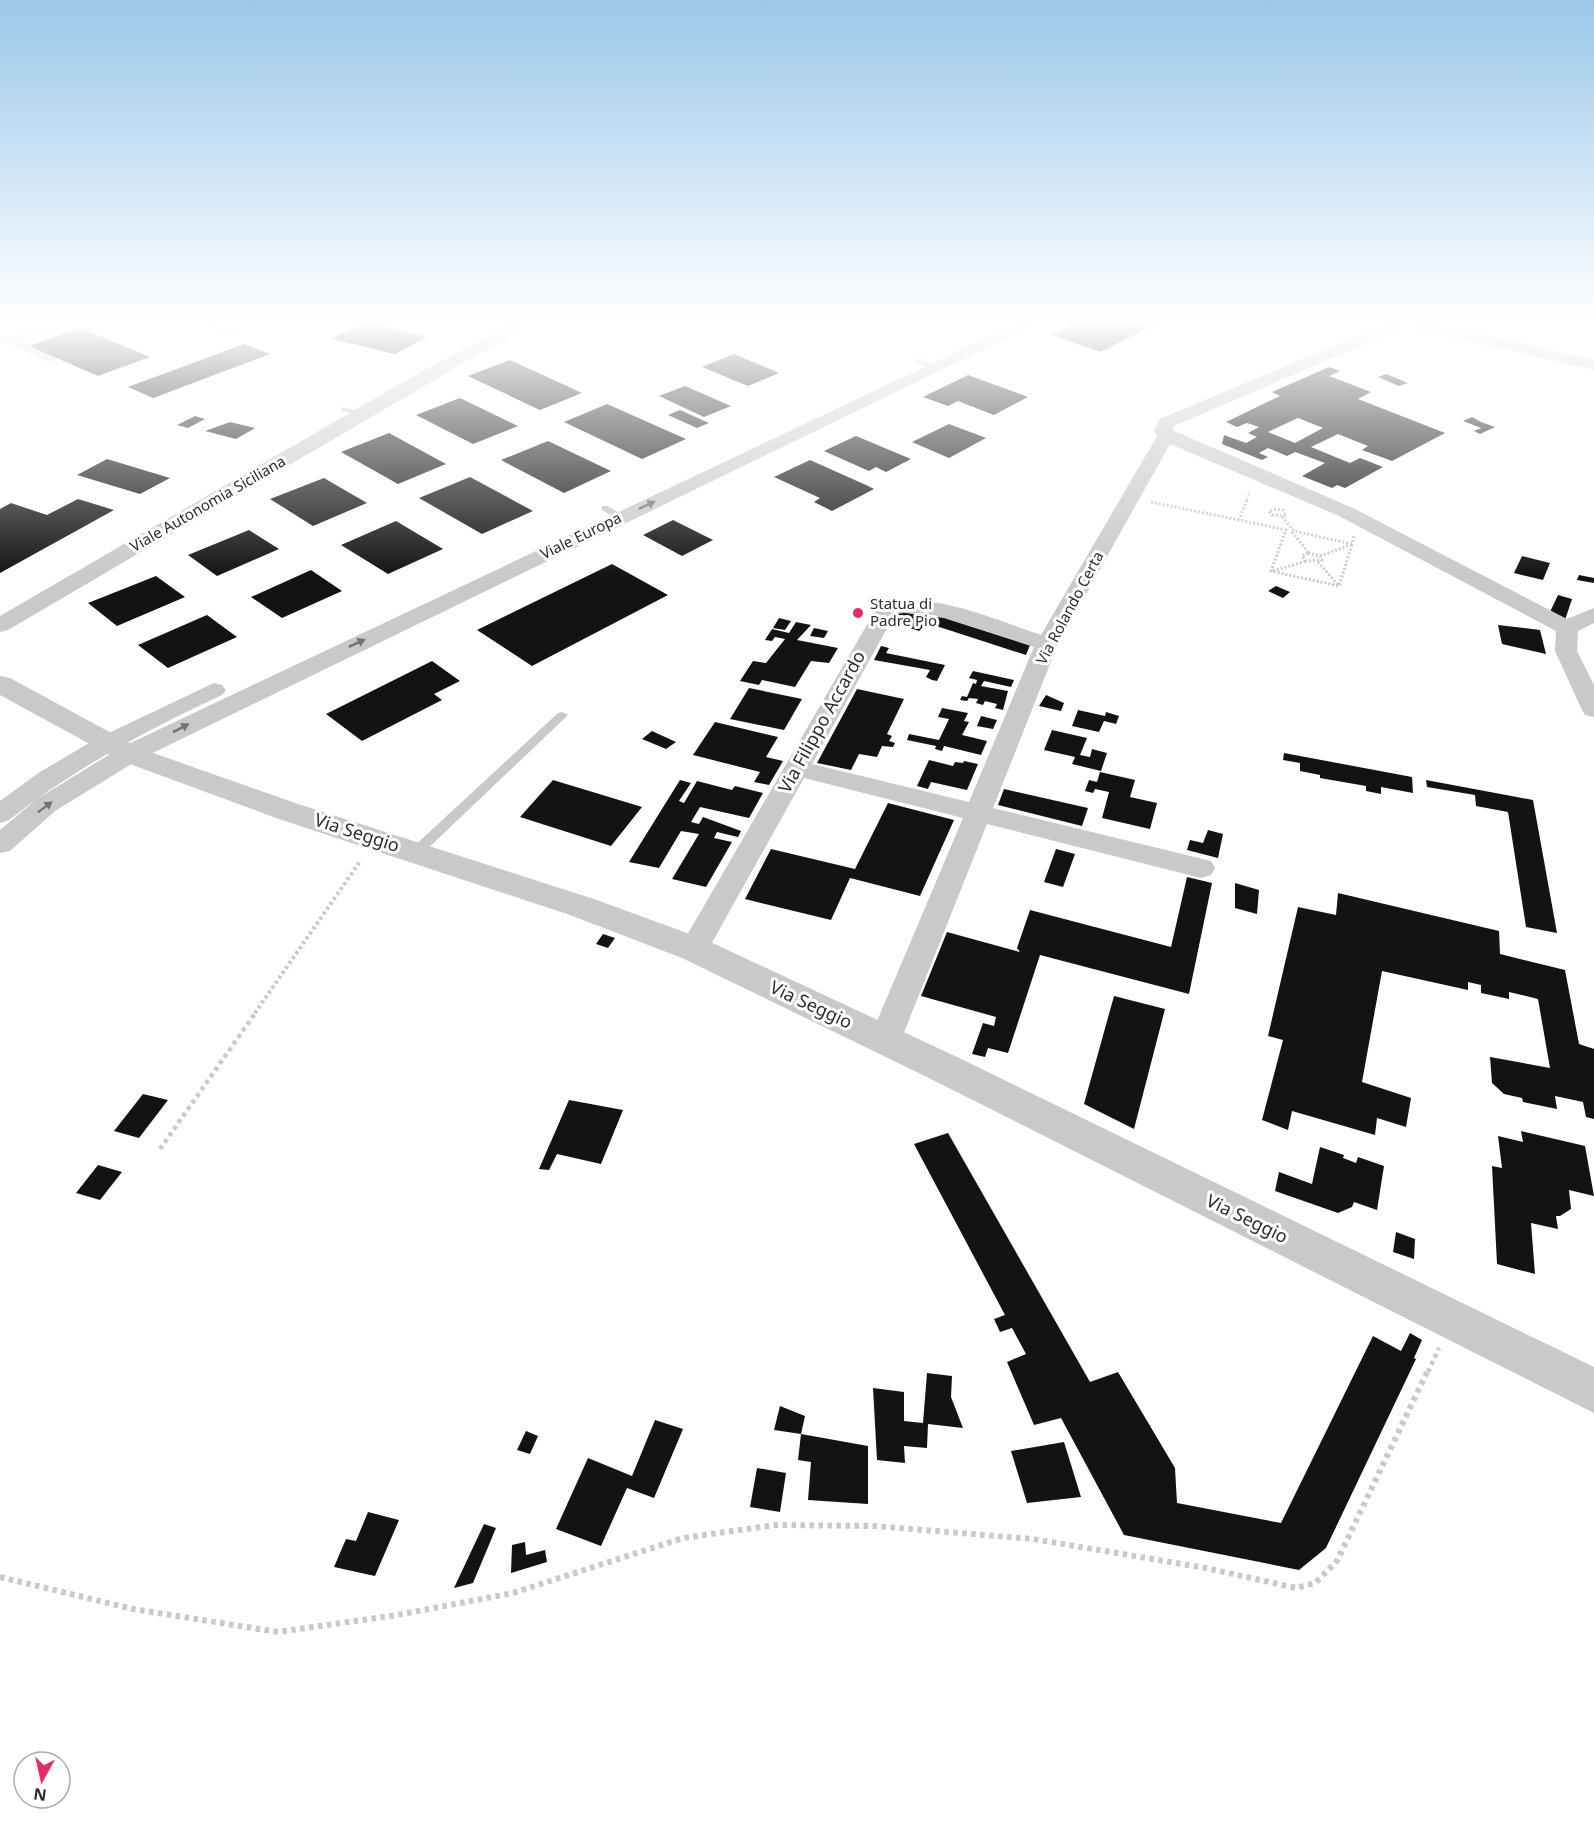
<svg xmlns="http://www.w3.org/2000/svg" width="1594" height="1822" viewBox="0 0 1594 1822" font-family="'Noto Sans',sans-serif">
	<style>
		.building { fill: #131313; fill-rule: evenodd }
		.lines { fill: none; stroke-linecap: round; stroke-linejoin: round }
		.path-far4 { stroke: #c9c9c9; stroke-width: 2; stroke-dasharray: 1.5 1.5; stroke-linecap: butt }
		.path-far3 { stroke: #c9c9c9; stroke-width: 3; stroke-dasharray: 2 2; stroke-linecap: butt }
		.path-far2 { stroke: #c9c9c9; stroke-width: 4; stroke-dasharray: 3 3; stroke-linecap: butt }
		.path-far1 { stroke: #c9c9c9; stroke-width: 4.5; stroke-dasharray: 4 4; stroke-linecap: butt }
		.path { stroke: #c9c9c9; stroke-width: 6; stroke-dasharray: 4.5 4.5; stroke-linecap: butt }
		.service { fill: #c9c9c9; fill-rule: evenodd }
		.minor { fill: #c9c9c9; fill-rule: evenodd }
		.tertiary { fill: #c9c9c9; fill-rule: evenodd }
		.oneway { fill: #737373 }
		.poi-dot { fill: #e42d64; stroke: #fff; stroke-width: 2 }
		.labels { text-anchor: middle; stroke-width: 6; stroke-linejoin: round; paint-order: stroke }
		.far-street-label { font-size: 15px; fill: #2c2c2c; stroke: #fff }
		.far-poi-label { font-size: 15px; fill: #2c2c2c; stroke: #fff; text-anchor: start }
		.street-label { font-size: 18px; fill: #2c2c2c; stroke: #fff }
	</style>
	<rect width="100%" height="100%" fill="#fff"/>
	<path class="building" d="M 1081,321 L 1161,321 L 1101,352 L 1051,335 Z
		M 364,322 L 427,337 L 395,354 L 331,339 Z
		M 80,328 L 102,337 L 150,357 L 98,376 L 29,346 Z
		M 244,344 L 270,354 L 153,398 L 128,387 Z
		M 734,354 L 779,373 L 748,386 L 702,367 Z
		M 510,360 L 582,393 L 540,410 L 468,376 Z
		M 1329,367 L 1340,371 L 1329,376 L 1371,392 L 1358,399 L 1445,433 L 1392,461 L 1362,450 L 1368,446 L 1338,434 L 1311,447 L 1350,463 L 1360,458 L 1383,467 L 1345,488 L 1337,485 L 1332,488 L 1302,476 L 1325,463 L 1295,452 L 1287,456 L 1268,448 L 1259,453 L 1268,457 L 1262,460 L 1222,444 L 1224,435 L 1246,443 L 1257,437 L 1248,433 L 1259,427 L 1247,423 L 1237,427 L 1226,422 L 1280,396 L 1272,392 ZM 1298,418 L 1323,428 L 1295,443 L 1268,432 Z
		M 1386,374 L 1408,383 L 1399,386 L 1378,377 Z
		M 968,375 L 1028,397 L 994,415 L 958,401 L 948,406 L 923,397 Z
		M 685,386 L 731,406 L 704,417 L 659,396 Z
		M 460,398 L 518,426 L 473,444 L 416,415 Z
		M 607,404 L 686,439 L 642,459 L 564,422 Z
		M 680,410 L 709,423 L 697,428 L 668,415 Z
		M 195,416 L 205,419 L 188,428 L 177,425 Z
		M 1472,417 L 1481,422 L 1495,427 L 1480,434 L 1474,431 L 1481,428 L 1463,421 Z
		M 230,422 L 255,428 L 236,439 L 205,431 Z
		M 949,424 L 986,438 L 949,458 L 912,442 Z
		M 389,433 L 446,464 L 398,484 L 341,452 Z
		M 856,436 L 911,459 L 886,472 L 876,467 L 869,471 L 824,451 Z
		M 548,441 L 611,471 L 564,493 L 501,460 Z
		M 107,459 L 170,478 L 140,494 L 77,475 Z
		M 810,460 L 866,485 L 874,489 L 832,511 L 814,502 L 820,498 L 774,477 Z
		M 470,477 L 533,511 L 482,534 L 419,498 Z
		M 324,478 L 367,503 L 313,526 L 270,499 Z
		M 78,499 L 114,510 L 0,573 L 0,509 L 11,503 L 47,515 Z
		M 673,520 L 713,540 L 682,556 L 643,535 Z
		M 396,521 L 443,549 L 388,574 L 341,545 Z
		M 249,530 L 279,549 L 217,576 L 188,555 Z
		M 1522,556 L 1550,563 L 1543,580 L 1514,573 Z
		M 612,564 L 668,595 L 532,666 L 477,630 Z
		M 311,570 L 342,591 L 282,618 L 251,597 Z
		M 1579,575 L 1594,578 L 1594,583 L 1577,580 Z
		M 156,576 L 185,597 L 117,626 L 88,603 Z
		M 1276,586 L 1290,592 L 1283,598 L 1268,591 Z
		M 1558,595 L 1572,599 L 1565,620 L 1550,612 Z
		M 900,612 L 932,614 L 1030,645 L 1026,655 L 927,623 L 919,631 L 893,622 Z
		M 207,615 L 237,637 L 168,668 L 138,645 Z
		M 779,618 L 791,621 L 785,630 L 773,628 Z
		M 796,622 L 811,625 L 797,640 L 838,648 L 829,663 L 811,661 L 795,687 L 762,680 L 759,685 L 740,681 L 753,661 L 766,663 L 785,639 L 775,637 L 772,641 L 765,640 L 772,629 L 789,633 Z
		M 1498,625 L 1540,630 L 1546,654 L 1502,644 Z
		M 814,628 L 828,631 L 824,638 L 810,636 Z
		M 881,646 L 889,648 L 886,653 L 945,665 L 937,681 L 932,680 L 926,677 L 930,670 L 874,660 Z
		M 432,661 L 460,681 L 434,694 L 442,700 L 362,741 L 326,714 Z
		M 973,671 L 1014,680 L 1011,687 L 984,681 L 981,686 L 1008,691 L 1003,710 L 995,708 L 997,704 L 985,701 L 983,705 L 976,703 L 978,699 L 969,698 L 967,701 L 960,700 L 962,696 L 967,697 L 973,683 L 976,684 L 977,680 L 969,678 Z
		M 749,688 L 802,699 L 784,730 L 730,719 Z
		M 857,689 L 904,699 L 887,734 L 892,736 L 889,741 L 895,743 L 893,747 L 882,746 L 877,757 L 859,754 L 851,770 L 817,763 Z
		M 1046,695 L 1064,703 L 1061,711 L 1039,706 Z
		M 942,708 L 968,713 L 964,721 L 969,722 L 962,735 L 987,741 L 981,755 L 944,746 L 942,751 L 935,749 L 936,746 L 907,740 L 909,734 L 939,740 L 949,719 L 938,717 Z
		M 1078,710 L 1105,716 L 1106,712 L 1119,716 L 1116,724 L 1104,721 L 1099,732 L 1072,726 Z
		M 981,716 L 997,720 L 993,729 L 977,726 Z
		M 715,722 L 778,737 L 766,757 L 783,761 L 769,785 L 754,782 L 760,772 L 693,755 Z
		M 1052,730 L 1087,738 L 1080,755 L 1090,757 L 1092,749 L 1107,753 L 1101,771 L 1072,764 L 1075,757 L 1044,750 Z
		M 652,731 L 676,742 L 666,749 L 642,739 Z
		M 1284,753 L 1412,777 L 1413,793 L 1381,787 L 1381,794 L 1366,791 L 1366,786 L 1320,778 L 1320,775 L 1300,771 L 1300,763 L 1283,760 Z
		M 929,760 L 953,766 L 955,762 L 963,763 L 964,761 L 978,764 L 967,790 L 931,782 L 928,789 L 917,786 Z
		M 1100,772 L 1135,780 L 1130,797 L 1157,803 L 1150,829 L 1102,818 L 1109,792 L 1095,789 L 1093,793 L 1085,791 L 1089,780 L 1097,782 Z
		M 553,780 L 642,807 L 611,846 L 520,817 Z
		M 680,780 L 691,783 L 679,801 L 684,803 L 697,781 L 732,790 L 735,786 L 763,793 L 749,818 L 700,807 L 691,822 L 699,824 L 703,817 L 741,831 L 738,837 L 717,832 L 714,838 L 732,842 L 706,887 L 672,879 L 699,834 L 681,831 L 659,868 L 629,862 Z
		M 1426,780 L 1533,800 L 1557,933 L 1526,927 L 1508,812 L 1476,806 L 1475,795 L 1427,787 Z
		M 1004,789 L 1088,808 L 1082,826 L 998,805 Z
		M 888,803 L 954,820 L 920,896 L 850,878 L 831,920 L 745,899 L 771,849 L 855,869 Z
		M 1208,830 L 1223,834 L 1218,858 L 1187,850 L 1190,840 L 1203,843 Z
		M 1056,849 L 1075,854 L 1063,887 L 1044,882 Z
		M 1187,877 L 1212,883 L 1189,994 L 1040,955 L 1008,1053 L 988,1048 L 985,1057 L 972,1054 L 983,1023 L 994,1026 L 996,1017 L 921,996 L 947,932 L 1020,952 L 1017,948 L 1030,910 L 1171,947 Z
		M 1235,883 L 1259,890 L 1257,914 L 1235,908 Z
		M 1338,893 L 1499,931 L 1500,954 L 1565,970 L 1579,1044 L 1594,1049 L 1594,1119 L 1586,1117 L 1583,1102 L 1555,1096 L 1557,1109 L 1523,1102 L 1522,1098 L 1504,1094 L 1492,1083 L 1490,1057 L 1550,1068 L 1538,999 L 1509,992 L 1509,999 L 1481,993 L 1481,985 L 1468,982 L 1468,990 L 1382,971 L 1362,1082 L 1411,1098 L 1406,1127 L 1377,1118 L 1375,1135 L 1292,1111 L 1288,1130 L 1262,1120 L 1283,1040 L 1268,1036 L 1298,907 L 1336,915 Z
		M 603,934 L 615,938 L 608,948 L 596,944 Z
		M 1114,996 L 1165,1009 L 1134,1129 L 1084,1104 Z
		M 143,1094 L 168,1100 L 139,1138 L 114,1131 Z
		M 569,1100 L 623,1110 L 601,1164 L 557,1154 L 549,1170 L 539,1169 Z
		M 1521,1131 L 1585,1146 L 1594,1196 L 1569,1190 L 1571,1209 L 1560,1216 L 1556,1216 L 1558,1229 L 1531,1223 L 1535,1274 L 1497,1264 L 1492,1166 L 1502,1168 L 1498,1136 L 1523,1142 Z
		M 948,1133 L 1090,1382 L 1118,1372 L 1175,1468 L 1177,1503 L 1281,1523 L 1373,1336 L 1401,1351 L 1410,1333 L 1422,1340 L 1414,1358 L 1416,1359 L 1326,1548 L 1299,1570 L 1124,1535 L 1061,1418 L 1034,1425 L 1007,1362 L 1026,1354 L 1012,1328 L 1000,1332 L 994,1319 L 1005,1315 L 914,1144 Z
		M 1320,1147 L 1344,1155 L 1343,1158 L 1356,1163 L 1358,1157 L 1384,1166 L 1377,1210 L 1354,1202 L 1352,1207 L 1338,1213 L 1275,1191 L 1279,1172 L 1312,1184 Z
		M 98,1165 L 122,1172 L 100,1200 L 76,1193 Z
		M 1396,1232 L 1415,1239 L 1414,1259 L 1393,1252 Z
		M 927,1373 L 952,1376 L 951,1397 L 963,1428 L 928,1424 L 927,1448 L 904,1446 L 905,1463 L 877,1460 L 873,1388 L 904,1392 L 904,1421 L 923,1423 Z
		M 780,1406 L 805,1416 L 801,1434 L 868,1446 L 868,1504 L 808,1500 L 811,1462 L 798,1460 L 801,1434 L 774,1430 Z
		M 655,1420 L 683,1429 L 654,1498 L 627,1488 L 601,1546 L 556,1529 L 588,1458 L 632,1476 Z
		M 526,1431 L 538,1436 L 530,1454 L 517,1450 Z
		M 1064,1442 L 1081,1497 L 1027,1503 L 1011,1451 Z
		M 757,1468 L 786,1473 L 780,1512 L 750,1507 Z
		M 368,1512 L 399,1520 L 375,1576 L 334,1567 L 346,1539 L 356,1541 Z
		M 484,1524 L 496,1528 L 473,1583 L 454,1588 Z
		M 525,1542 L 526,1555 L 545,1550 L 547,1562 L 511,1573 L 512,1545 Z"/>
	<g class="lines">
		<path class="path-far4" d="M 1246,502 L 1250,491"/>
		<path class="path-far3" d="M 1247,500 L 1239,520 L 1286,530 L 1271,571 L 1339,586 L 1352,544
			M 1151,502 L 1239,520
			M 1274,509 L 1283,510 L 1286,516 L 1272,515 L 1269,511 Z
			M 1282,517 L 1294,531 L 1352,544 L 1354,536
			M 1292,532 L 1308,552
			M 1308,553 L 1320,556 L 1322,560 L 1306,561 L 1302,556 Z
			M 1320,556 L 1350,545
			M 1318,562 L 1338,585
			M 1273,571 L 1306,561"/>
		<path class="path-far2" d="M 255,1013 L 361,860"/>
		<path class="path-far1" d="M 160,1149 L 256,1012
			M 1428,1372 L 1439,1348"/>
		<path class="path" d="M 0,1577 L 133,1609 L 278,1632 L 397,1615 L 513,1593 L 683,1538 L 775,1525 L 875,1526 L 1033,1539 L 1206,1568 L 1296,1588 L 1315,1583 L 1337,1561 L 1428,1370"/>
		<path class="service" d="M 66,321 L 76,321 L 18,341 L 54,358 L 54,362 L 48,362 L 0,340 L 0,335 L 11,338 Z
			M 192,321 L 201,321 L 237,335 L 230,337 Z
			M 917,359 L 923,359 L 939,368 L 935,370 L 917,363 Z
			M 341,407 L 367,412 L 368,414 L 364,416 L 341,411 Z
			M 602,506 L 608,506 L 626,517 L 618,519 L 602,510 Z
			M 562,712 L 568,715 L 566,717 L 421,855 L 411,855 L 410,852 L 411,849 L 558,713 Z"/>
		<path class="minor" d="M 516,321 L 535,321 L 8,630 L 0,632 L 0,616 L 417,374 Z
			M 1022,321 L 1042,321 L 138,760 L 55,811 L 10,851 L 0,853 L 0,830 L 37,799 L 120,748 Z
			M 1392,321 L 1425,321 L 1594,360 L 1594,370 L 1407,326 L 1174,426 L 1172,430 L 1353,508 L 1567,619 L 1594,608 L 1594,623 L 1578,631 L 1577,651 L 1594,685 L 1594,717 L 1585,715 L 1582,710 L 1555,651 L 1556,631 L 1339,516 L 1170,444 L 1058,644 L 993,808 L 1211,861 L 1215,868 L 1211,875 L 1201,878 L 987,824 L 901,1040 L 896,1049 L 885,1052 L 874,1049 L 869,1040 L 963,818 L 804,778 L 704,957 L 694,960 L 684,957 L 679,949 L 879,604 C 934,591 990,618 1041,635 L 1157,436 L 1154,430 L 1160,419 ZM 904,613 L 944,618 L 1034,647 L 969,802 L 812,764 L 895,614 Z
			M 214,683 L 222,685 L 226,690 L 222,695 C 147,730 75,768 9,820 L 0,823 L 0,801 L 40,772 L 94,740 Z"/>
		<path class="tertiary" d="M 0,676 L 10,678 L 139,748 L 298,804 L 594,899 L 706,940 L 955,1056 L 1594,1367 L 1594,1413 L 929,1078 L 682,958 L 570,915 L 276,818 L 119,760 L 0,695 Z"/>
	</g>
	<defs><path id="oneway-solid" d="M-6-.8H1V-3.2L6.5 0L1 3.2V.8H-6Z" transform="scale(1.5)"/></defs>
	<g class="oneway">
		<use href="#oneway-solid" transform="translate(647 505) rotate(-25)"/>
		<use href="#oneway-solid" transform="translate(357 643) rotate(-25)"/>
		<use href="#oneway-solid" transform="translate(181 728) rotate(-27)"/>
		<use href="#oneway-solid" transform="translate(45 807) rotate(-37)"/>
	</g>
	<linearGradient id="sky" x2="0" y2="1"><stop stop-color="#9ac7e9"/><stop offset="0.56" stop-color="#fff"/><stop offset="1" stop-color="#fff" stop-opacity="0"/></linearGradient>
	<rect width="1594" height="576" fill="url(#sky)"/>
	<circle class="poi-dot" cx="858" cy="613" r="6"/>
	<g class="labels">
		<g class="far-street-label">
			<text transform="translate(208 504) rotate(-30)" y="5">Viale Autonomia Siciliana</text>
			<text transform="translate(581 536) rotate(-26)" y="5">Viale Europa</text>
			<text transform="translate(1070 608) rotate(-62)" y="5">Via Rolando Certa</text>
		</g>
		<g class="far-poi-label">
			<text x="870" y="609">Statua di<tspan x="870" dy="17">Padre Pio</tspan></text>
		</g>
		<g class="street-label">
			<text transform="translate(822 722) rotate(-61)" y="6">Via Filippo Accardo</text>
			<text transform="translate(357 833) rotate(18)" y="6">Via Seggio</text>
			<text transform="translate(811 1005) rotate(25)" y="6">Via Seggio</text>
			<text transform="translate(1247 1219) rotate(26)" y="6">Via Seggio</text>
		</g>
	</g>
	<g transform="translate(42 1780) rotate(188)"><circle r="28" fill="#ffffff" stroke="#ababab" stroke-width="1.5"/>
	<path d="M0-4.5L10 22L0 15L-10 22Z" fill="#e42d64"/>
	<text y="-9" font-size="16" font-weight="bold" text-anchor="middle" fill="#2c2c2c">N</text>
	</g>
</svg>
